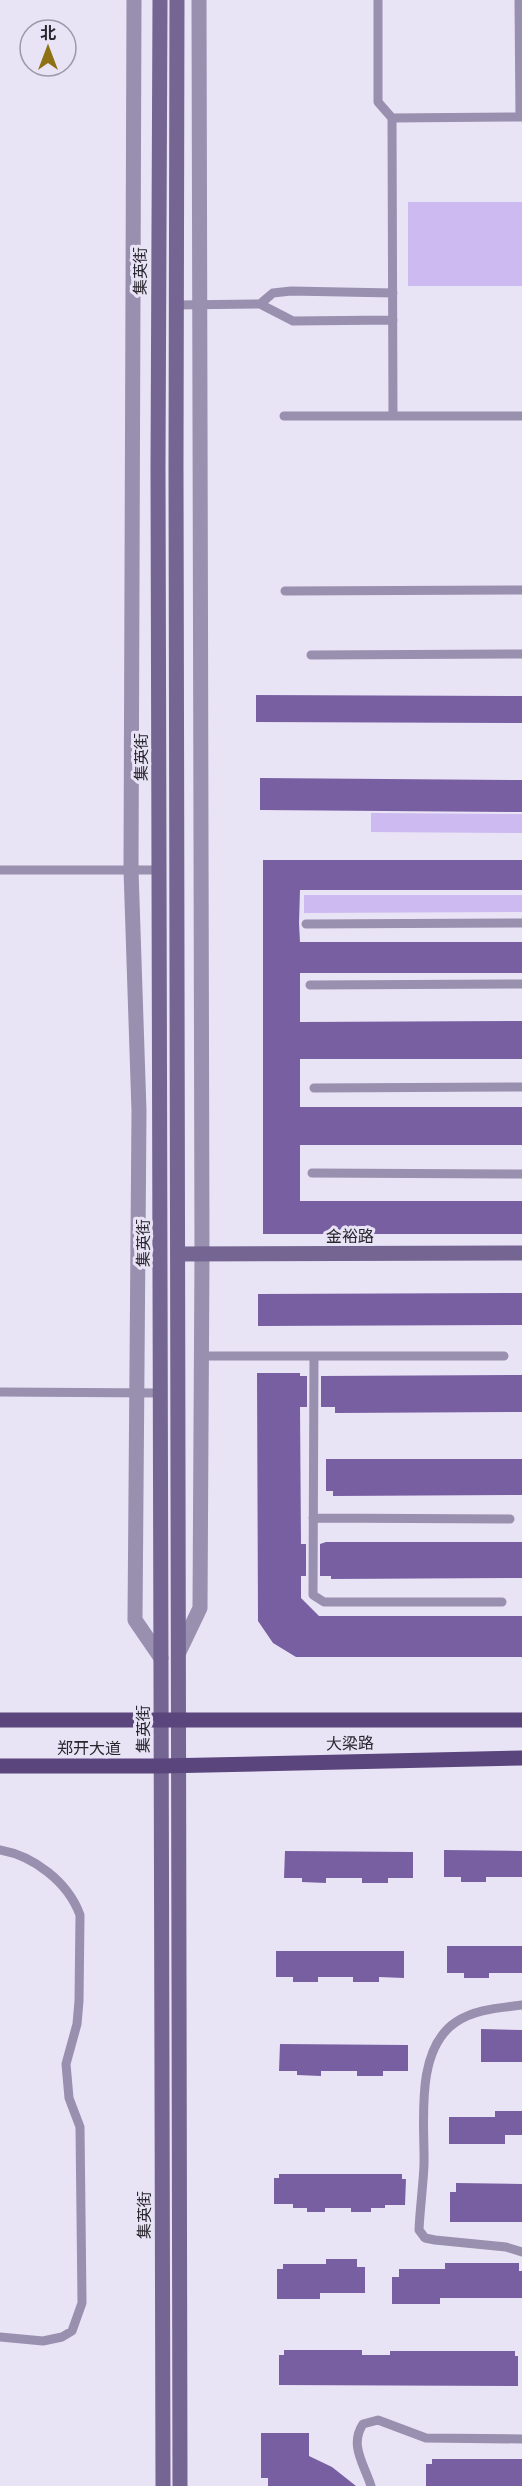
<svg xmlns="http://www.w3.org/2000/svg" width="522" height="2486" viewBox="0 0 522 2486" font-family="Mulish,'Noto Sans SC',sans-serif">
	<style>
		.green { fill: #ccbaf0 }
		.building { fill: #785fa2 }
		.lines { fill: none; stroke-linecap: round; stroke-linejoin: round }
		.lane { stroke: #998fae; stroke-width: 9 }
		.street { stroke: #998fae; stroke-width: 15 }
		.secondary { stroke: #746592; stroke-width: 15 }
		.primary { stroke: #5a467d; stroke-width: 15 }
		.labels { text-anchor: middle; stroke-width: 6; stroke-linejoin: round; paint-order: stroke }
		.street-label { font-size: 16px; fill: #29272e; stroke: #e9e3f6 }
	</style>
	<rect width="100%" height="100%" fill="#e9e3f6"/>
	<path class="green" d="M 408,202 L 522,202 L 522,286 L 408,286 Z
		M 371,813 L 522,814 L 522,833 L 371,832 Z
		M 304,895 L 522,895 L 522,912 L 304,913 Z"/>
	<path class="building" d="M 256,695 L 522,696 L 522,723 L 256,722 Z
		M 260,778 L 522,780 L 522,812 L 260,810 Z
		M 263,860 L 522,860 L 522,890 L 300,890 L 299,923 L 300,942 L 522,942 L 522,973 L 300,973 L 300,1022 L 522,1021 L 522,1059 L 300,1059 L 300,1107 L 522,1107 L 522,1145 L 300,1145 L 300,1201 L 522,1201 L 522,1234 L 263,1234 Z
		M 522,1293 L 522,1325 L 258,1326 L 258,1294 Z
		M 257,1373 L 300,1373 L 300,1376 L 307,1376 L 307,1407 L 300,1407 L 301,1544 L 306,1544 L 306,1576 L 301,1576 L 301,1598 L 319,1616 L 522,1616 L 522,1657 L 296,1657 L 273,1643 L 258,1621 Z
		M 522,1375 L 522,1412 L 335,1413 L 335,1407 L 321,1407 L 321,1376 Z
		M 326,1459 L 522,1459 L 522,1495 L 333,1496 L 333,1491 L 326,1491 Z
		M 326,1542 L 522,1542 L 522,1578 L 331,1579 L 331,1576 L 320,1576 L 320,1544 Z
		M 444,1850 L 522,1851 L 522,1877 L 486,1877 L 486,1882 L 461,1882 L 461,1877 L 444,1877 Z
		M 285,1851 L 413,1852 L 413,1878 L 388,1878 L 388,1883 L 362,1883 L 362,1878 L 326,1878 L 326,1883 L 302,1882 L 302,1878 L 284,1878 Z
		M 447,1946 L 522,1946 L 522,1973 L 489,1973 L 489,1978 L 464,1978 L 464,1973 L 447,1973 Z
		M 276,1951 L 404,1951 L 404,1978 L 379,1977 L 379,1982 L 353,1982 L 353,1977 L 318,1977 L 318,1982 L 293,1982 L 293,1977 L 276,1977 Z
		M 481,2029 L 522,2030 L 522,2062 L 481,2062 Z
		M 280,2044 L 408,2045 L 408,2071 L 383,2071 L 383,2076 L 357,2076 L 357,2071 L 321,2071 L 321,2076 L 297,2075 L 297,2071 L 279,2071 Z
		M 495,2111 L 522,2111 L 522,2135 L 505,2135 L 505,2144 L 449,2144 L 449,2117 L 495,2117 Z
		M 279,2174 L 402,2174 L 402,2179 L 406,2179 L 405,2205 L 385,2205 L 385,2208 L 371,2208 L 371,2212 L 351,2212 L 351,2208 L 325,2208 L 325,2212 L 307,2212 L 307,2208 L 293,2208 L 293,2204 L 274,2204 L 274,2178 L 279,2178 Z
		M 456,2183 L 522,2184 L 522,2222 L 450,2222 L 450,2192 L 456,2192 Z
		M 326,2259 L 357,2259 L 357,2267 L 365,2267 L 365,2293 L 320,2293 L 320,2299 L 277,2299 L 277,2269 L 283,2269 L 283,2264 L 326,2264 Z
		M 445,2263 L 519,2263 L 519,2271 L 522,2271 L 522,2298 L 440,2298 L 440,2304 L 392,2304 L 392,2277 L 399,2277 L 399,2269 L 445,2269 Z
		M 284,2350 L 362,2350 L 362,2355 L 390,2355 L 390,2351 L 515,2351 L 515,2356 L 518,2356 L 518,2386 L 279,2385 L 279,2355 L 284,2355 Z
		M 261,2433 L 309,2433 L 309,2456 L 332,2467 L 356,2486 L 268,2486 L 268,2478 L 261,2478 Z
		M 432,2459 L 522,2459 L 522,2486 L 426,2486 L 426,2464 L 432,2464 Z"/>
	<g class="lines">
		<path class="lane" d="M 378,0 L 378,102 L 392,118
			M 519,0 L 520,117
			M 260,304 L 273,293 L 291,291 L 393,293
			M 176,305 L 260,304 L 293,321 L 393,320
			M 284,416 L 522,416
			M 393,416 L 392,118 L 522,117
			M 285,591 L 522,590
			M 311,655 L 522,654
			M 0,870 L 160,870
			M 306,924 L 522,923
			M 310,985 L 522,984
			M 314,1088 L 522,1087
			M 312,1173 L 522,1174
			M 201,1356 L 504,1356
			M 314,1356 L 313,1595 L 324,1602 L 502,1602
			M 0,1392 L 161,1393
			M 313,1518 L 510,1519
			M 0,1850 C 34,1856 68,1882 80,1915 L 79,2001 L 77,2024 L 66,2064 L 69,2098 L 80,2127 L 82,2303 L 72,2331 L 62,2337 L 43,2341 L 0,2337
			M 522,2005 C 499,2008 475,2009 456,2022 C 414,2050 425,2124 424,2165 C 423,2187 420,2208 419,2230 L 425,2238 L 435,2240 L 506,2247 L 522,2252
			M 371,2486 C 364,2464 349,2445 363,2424 L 378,2420 L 426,2438 L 522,2439"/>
		<path class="street" d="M 134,0 L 131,870 L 139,1111 L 135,1620 L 161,1658
			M 179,1652 L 200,1608 L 202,1254 L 199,0"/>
		<path class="secondary" d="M 160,0 L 158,466 L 163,2486
			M 177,0 L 176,466 L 180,2486
			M 178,1254 L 522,1253"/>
		<path class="primary" d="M 0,1720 L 522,1720
			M 0,1766 L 161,1766 L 522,1758"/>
	</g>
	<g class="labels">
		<g class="street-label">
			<text transform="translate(140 271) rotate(-90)" y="6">集英街</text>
			<text transform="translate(141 757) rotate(-90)" y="6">集英街</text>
			<text x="350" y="1242">金裕路</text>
			<text transform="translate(143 1243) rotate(-90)" y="6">集英街</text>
			<text transform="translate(143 1729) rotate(-90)" y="6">集英街</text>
			<text transform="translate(350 1743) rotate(-1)" y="6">大梁路</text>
			<text x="89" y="1754">郑开大道</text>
			<text transform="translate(144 2215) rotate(-90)" y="6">集英街</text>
		</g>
	</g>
	<g transform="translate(48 48)"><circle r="28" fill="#e9e3f6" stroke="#9c98a6" stroke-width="1.5"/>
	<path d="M0-4.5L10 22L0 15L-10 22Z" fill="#8e7115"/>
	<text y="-9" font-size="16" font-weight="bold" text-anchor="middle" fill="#29272e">北</text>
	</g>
</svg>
